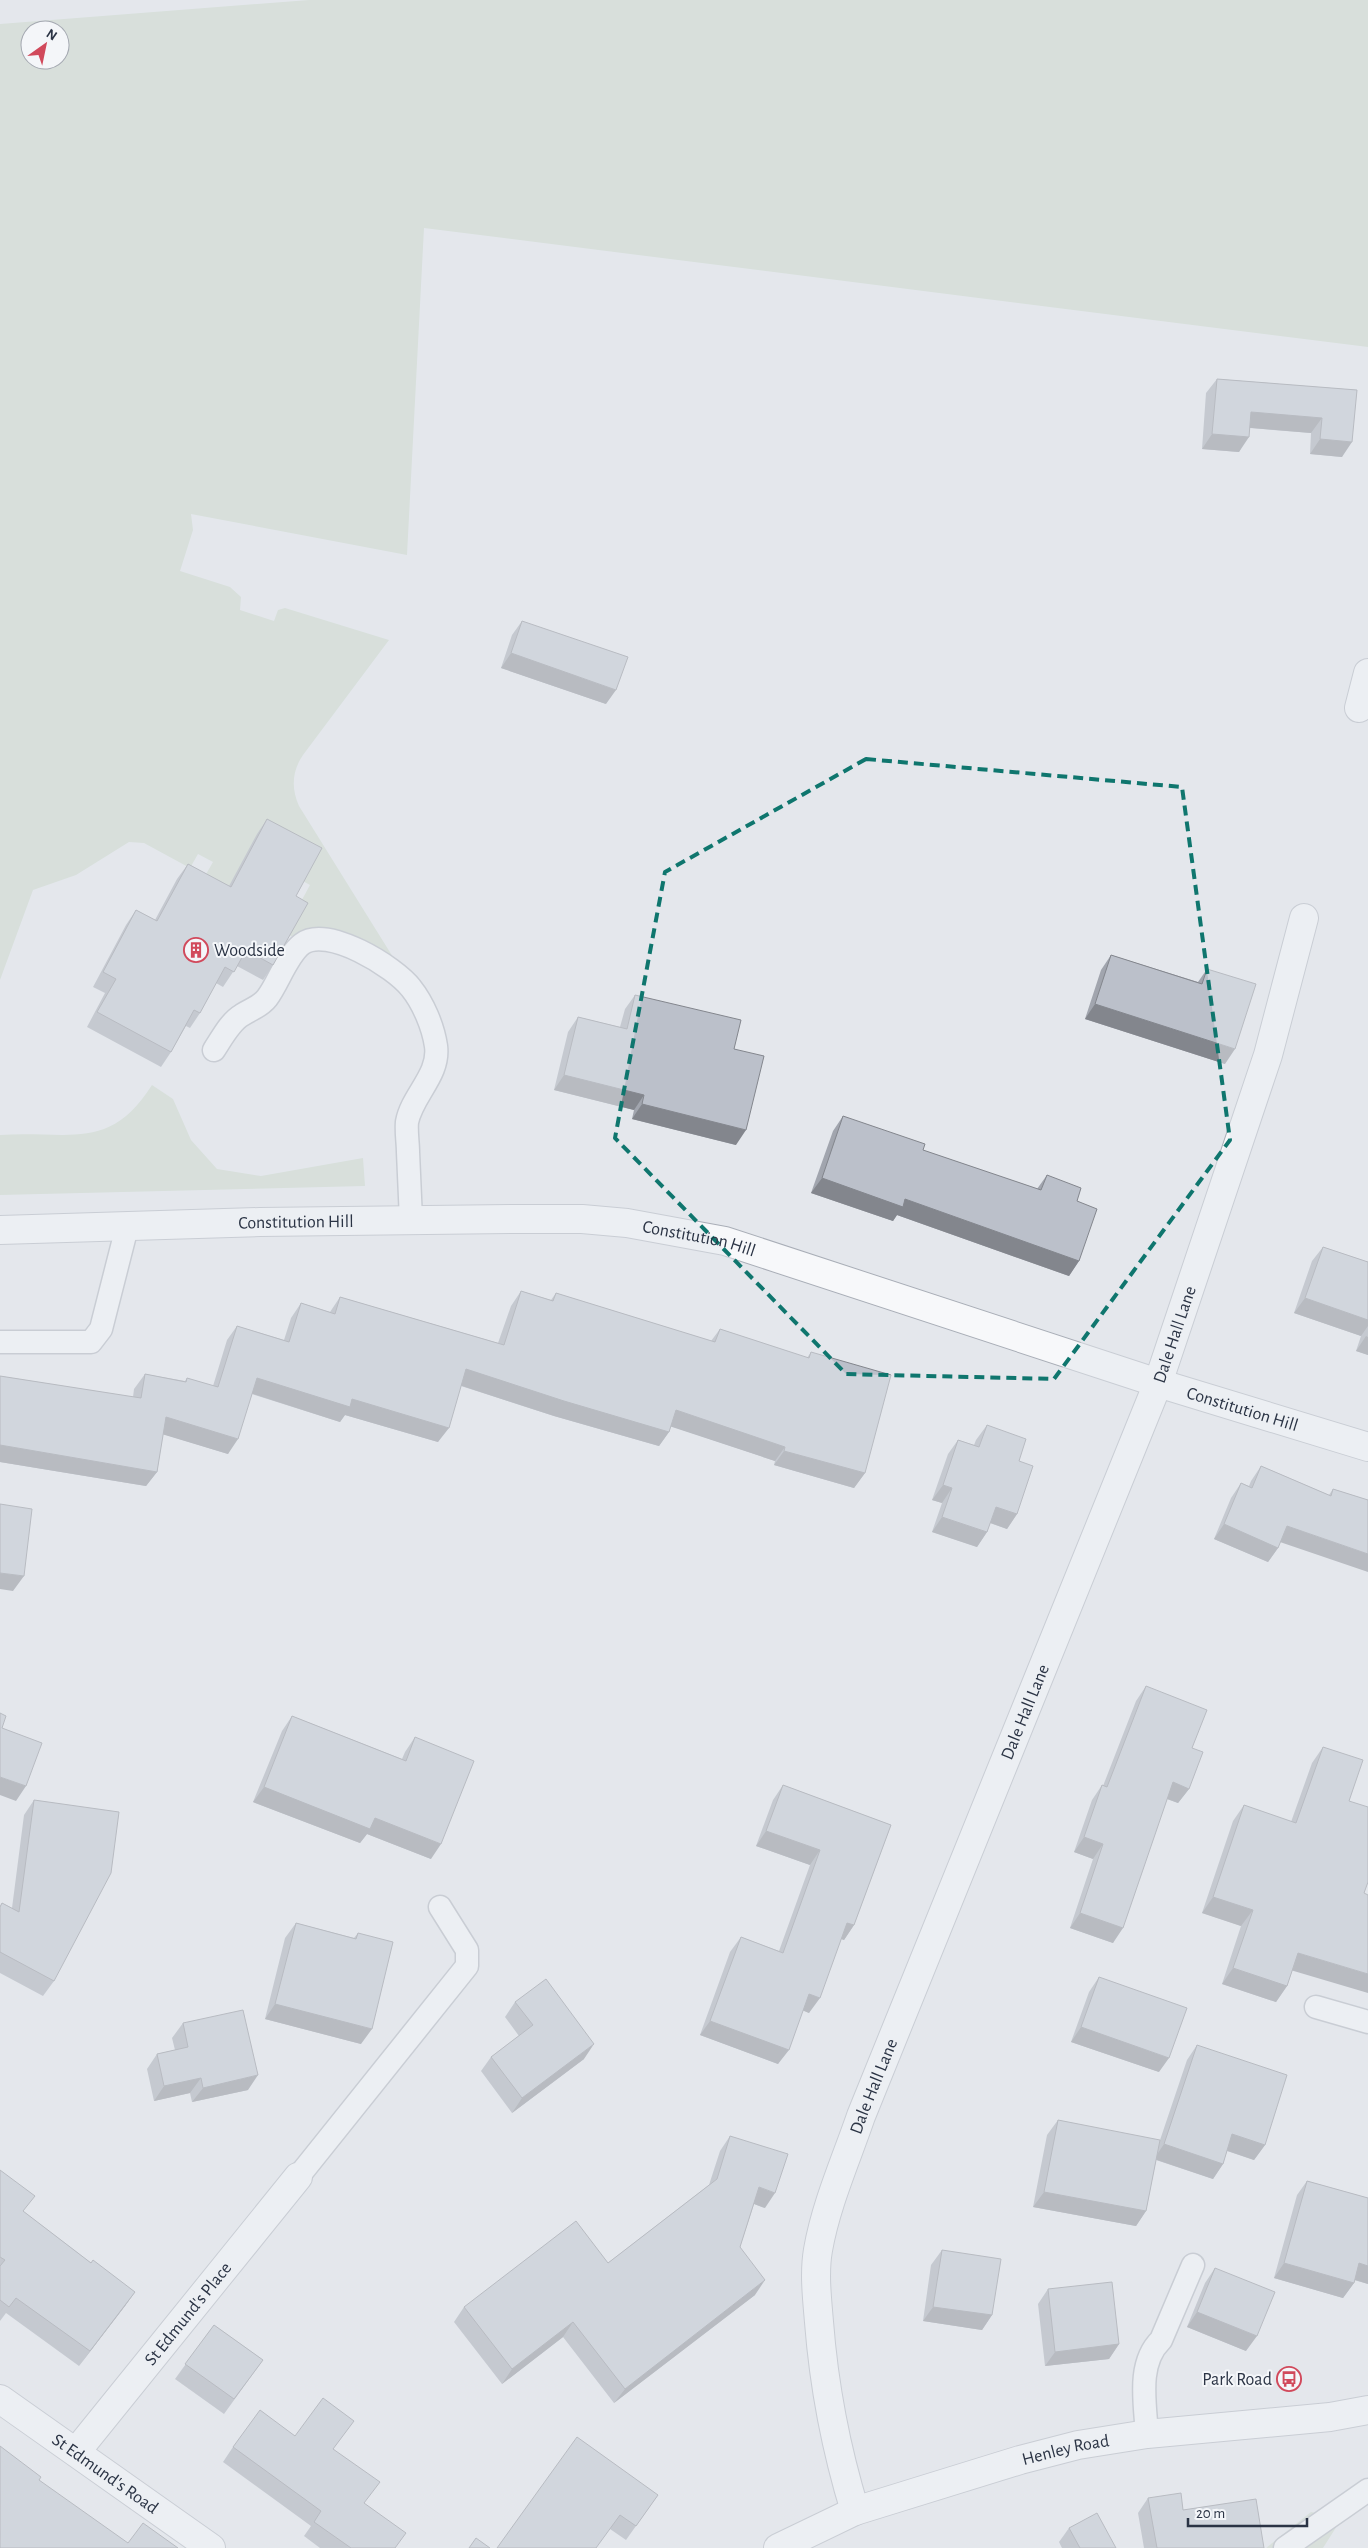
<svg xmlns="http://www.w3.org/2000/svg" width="1368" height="2548" viewBox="0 0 1368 2548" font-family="'Alegreya Sans',sans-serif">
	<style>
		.green { fill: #c9d6c5; fill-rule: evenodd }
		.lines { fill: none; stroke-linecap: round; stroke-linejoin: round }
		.service-casing { stroke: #a9aeb7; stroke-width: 25 }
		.minor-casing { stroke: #a9aeb7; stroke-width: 30 }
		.tertiary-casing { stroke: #a9aeb7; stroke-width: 30 }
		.service { stroke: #f7f8fa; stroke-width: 22 }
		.minor { stroke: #f7f8fa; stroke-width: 28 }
		.tertiary { stroke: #f7f8fa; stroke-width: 28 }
		.wall { fill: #a1a5ae }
		.shaded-wall { fill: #83868d }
		.building { fill: #bbc0ca; stroke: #83868d }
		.marked { fill: none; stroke: #0f766e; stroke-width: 4; stroke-dasharray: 10 6; stroke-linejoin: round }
		.labels { text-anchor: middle; stroke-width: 4; stroke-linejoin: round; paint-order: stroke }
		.poi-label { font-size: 18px; fill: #2b3445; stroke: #f4f6f9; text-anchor: start }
		.street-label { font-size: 18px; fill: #2b3445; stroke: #f4f6f9 }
	</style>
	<rect width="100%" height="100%" fill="#e4e7ec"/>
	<path class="green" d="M 309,0 L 1368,0 L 1368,347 L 424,228 L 407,555 L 191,514 L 193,530 L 180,571 L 230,587 L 241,597 L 240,610 L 274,621 L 278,610 L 285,608 L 389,640 L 303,755 C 292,771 291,788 299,806 L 401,970 L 293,937 L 279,930 L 291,920 L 310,885 L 257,856 L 230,905 L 205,876 L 213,862 L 198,854 L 190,868 L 144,843 L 129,842 L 76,875 L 33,890 L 0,980 L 0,24 ZM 30,30 L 60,30 L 60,60 L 30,60 Z
		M 152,1085 L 173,1099 L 191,1140 L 217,1169 L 261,1176 L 363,1158 L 365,1186 L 0,1195 L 0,1135 C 67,1130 109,1153 152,1085 Z
		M 1311,2512 L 1342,2518 L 1323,2548 L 1266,2548 Z"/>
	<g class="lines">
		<defs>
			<path id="service" d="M 214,1050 C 222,1038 230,1022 242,1015 C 251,1009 260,1007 267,998 C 278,984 287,955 302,944 C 327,925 395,967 411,988 C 423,1003 433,1026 436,1046 C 440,1075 412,1095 407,1122 C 406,1132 408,1143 408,1152 C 409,1175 410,1198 411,1220
				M 0,1342 L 91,1342 L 101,1329 L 127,1227
				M 1316,2007 L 1368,2022
				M 298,2177 L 467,1966 L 467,1950 L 440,1907
				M 1147,2434 C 1145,2403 1137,2363 1161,2340 L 1193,2265
				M 1285,2548 L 1368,2490"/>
			<g id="minor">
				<path d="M 1359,708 L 1368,673"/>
				<path id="s1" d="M 0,1230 L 260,1222 L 518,1219 L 582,1219 L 627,1223 L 725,1241 L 1158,1383 L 1368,1447"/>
				<path id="s2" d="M 0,2399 L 211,2548"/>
				<path id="s3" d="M 76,2452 L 298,2177"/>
				<path id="s4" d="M 855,2511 C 836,2449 824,2387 819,2322 C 817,2298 814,2273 818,2250 C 826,2204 846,2160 861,2116 L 1158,1383 L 1268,1055 L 1304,918"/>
			</g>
			<g id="tertiary">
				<path id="s5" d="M 778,2548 L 855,2511 L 1020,2460 L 1078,2445 L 1147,2434 L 1330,2417 L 1368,2410"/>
			</g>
		</defs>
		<use href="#service" class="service-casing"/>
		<use href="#minor" class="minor-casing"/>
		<use href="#tertiary" class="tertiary-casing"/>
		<use href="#service" class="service"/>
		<use href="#minor" class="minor"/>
		<use href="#tertiary" class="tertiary"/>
	</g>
	<path class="wall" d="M 1217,379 L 1357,390 L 1342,457 L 1310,454 L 1311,433 L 1250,428 L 1239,452 L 1202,449 L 1206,393 Z
		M 522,621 L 606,704 L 501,668 L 512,635 Z
		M 267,819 L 296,896 L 273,965 L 263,980 L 237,966 L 223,987 L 216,983 L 200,1013 L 190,1028 L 186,1026 L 171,1052 L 161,1067 L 87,1027 L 105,993 L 93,987 L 126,925 L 136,910 L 155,920 L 177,879 L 188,864 L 229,886 L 257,834 Z
		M 1111,955 L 1198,982 L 1207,969 L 1225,1064 L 1085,1019 L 1101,970 Z
		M 635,995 L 734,1049 L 736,1145 L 632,1119 L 634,1110 L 554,1090 L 568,1032 L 578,1017 L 620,1027 L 625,1009 Z
		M 843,1116 L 923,1150 L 1037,1189 L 1047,1175 L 1077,1201 L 1079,1261 L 1069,1276 L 897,1215 L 893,1221 L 811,1193 L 833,1131 Z
		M 1323,1247 L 1368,1262 L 1368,1355 L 1356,1351 L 1361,1336 L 1294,1313 L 1312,1261 Z
		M 521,1291 L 551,1300 L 556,1293 L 711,1341 L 720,1329 L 807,1358 L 811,1352 L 865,1473 L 854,1488 L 774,1465 L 775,1461 L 671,1426 L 669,1432 L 659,1446 L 554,1416 L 461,1386 L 438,1442 L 345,1415 L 340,1422 L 252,1394 L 228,1454 L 163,1434 L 157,1472 L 146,1486 L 0,1462 L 0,1376 L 133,1397 L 134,1389 L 145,1374 L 185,1381 L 187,1378 L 213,1386 L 227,1340 L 237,1326 L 284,1340 L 291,1318 L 301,1303 L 330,1312 L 340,1297 L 498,1343 L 511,1306 Z
		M 987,1425 L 1019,1461 L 1017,1514 L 1007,1529 L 990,1523 L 987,1532 L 977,1547 L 932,1532 L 942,1503 L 932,1500 L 948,1454 L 958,1440 L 974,1445 L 976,1440 Z
		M 1261,1466 L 1329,1495 L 1333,1489 L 1368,1500 L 1280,1542 L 1278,1548 L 1268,1562 L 1214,1539 L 1231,1498 L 1241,1483 L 1249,1486 L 1251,1481 Z
		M 1146,1686 L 1192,1748 L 1189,1789 L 1178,1803 L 1167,1799 L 1113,1943 L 1070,1928 L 1093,1859 L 1074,1852 L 1092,1800 L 1102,1785 L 1103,1786 L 1136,1701 Z
		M 292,1716 L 402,1759 L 405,1752 L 415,1737 L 431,1859 L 367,1834 L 360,1843 L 253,1802 L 282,1731 Z
		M 1323,1747 L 1349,1801 L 1287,1986 L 1276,2002 L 1222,1984 L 1241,1926 L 1202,1913 L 1233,1821 L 1244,1805 L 1291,1822 L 1312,1763 Z
		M 783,1785 L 891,1825 L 854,1925 L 844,1940 L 841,1939 L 809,2013 L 803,2010 L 778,2064 L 700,2035 L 730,1952 L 741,1937 L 779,1951 L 810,1865 L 756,1846 L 773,1800 Z
		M 34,1800 L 54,1981 L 43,1996 L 0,1973 L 0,1906 L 2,1903 L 12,1908 L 24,1815 Z
		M 296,1923 L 354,1938 L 358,1933 L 361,2044 L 265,2019 L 285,1938 Z
		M 1099,1977 L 1159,2072 L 1071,2042 L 1089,1992 Z
		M 515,2002 L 584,2059 L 512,2113 L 481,2071 L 491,2057 L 519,2036 L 505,2017 Z
		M 183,2023 L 248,2090 L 192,2102 L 190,2093 L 154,2101 L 147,2069 L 157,2054 L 175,2050 L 172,2038 Z
		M 1197,2045 L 1265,2145 L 1254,2160 L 1227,2151 L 1223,2164 L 1213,2179 L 1156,2160 L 1146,2211 L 1136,2226 L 1033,2207 L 1047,2135 L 1058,2120 L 1159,2143 L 1187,2060 Z
		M 730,2136 L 765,2208 L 754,2204 L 740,2247 L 755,2295 L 614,2403 L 563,2337 L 502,2384 L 454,2322 L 464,2307 L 608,2263 L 709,2185 L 720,2151 Z
		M 0,2170 L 24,2212 L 91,2263 L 135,2292 L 125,2306 L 79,2366 L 6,2313 L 0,2321 Z
		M 1307,2181 L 1368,2198 L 1368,2284 L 1354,2280 L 1354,2283 L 1343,2298 L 1274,2278 L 1297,2195 Z
		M 942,2250 L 992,2315 L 982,2330 L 923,2321 L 931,2265 Z
		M 1215,2268 L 1246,2351 L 1187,2327 L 1205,2283 Z
		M 1048,2289 L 1119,2344 L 1109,2359 L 1045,2366 L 1038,2304 Z
		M 214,2325 L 263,2360 L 224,2414 L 175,2379 Z
		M 295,2436 L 334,2449 L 364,2504 L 395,2548 L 320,2548 L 304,2536 L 311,2526 L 223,2462 L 233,2447 Z
		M 658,2495 L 626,2540 L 610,2529 L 497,2548 Z
		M 1148,2498 L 1183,2510 L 1264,2548 L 1144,2548 L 1138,2513 Z
		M 1069,2528 L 1116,2548 L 1062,2548 L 1059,2542 Z"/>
	<path class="shaded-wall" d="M 1251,412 L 1322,418 L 1311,433 L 1241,427 Z
		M 1212,434 L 1249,437 L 1239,452 L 1202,449 Z
		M 1320,439 L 1352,442 L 1342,457 L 1310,454 Z
		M 511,653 L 616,690 L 606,704 L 501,668 Z
		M 1095,1004 L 1235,1049 L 1225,1064 L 1085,1019 Z
		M 564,1075 L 644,1095 L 634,1110 L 554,1090 Z
		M 642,1104 L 746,1130 L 736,1145 L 632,1119 Z
		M 822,1178 L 905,1199 L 1079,1261 L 1069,1276 L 897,1215 L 893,1221 L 811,1193 Z
		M 1305,1298 L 1368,1320 L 1368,1326 L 1361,1336 L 1294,1313 Z
		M 1366,1336 L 1368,1337 L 1368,1355 L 1356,1351 Z
		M 466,1369 L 669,1432 L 659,1446 L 554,1416 L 456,1384 Z
		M 257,1378 L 352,1399 L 449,1428 L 438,1442 L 345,1415 L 340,1422 L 247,1392 Z
		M 676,1410 L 785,1447 L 775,1461 L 666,1425 Z
		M 166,1417 L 238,1439 L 228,1454 L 155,1432 Z
		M 0,1445 L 157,1472 L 146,1486 L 0,1462 Z
		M 784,1451 L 865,1473 L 854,1488 L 774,1465 Z
		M 943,1485 L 952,1488 L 942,1503 L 932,1500 Z
		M 996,1507 L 1017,1514 L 1007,1529 L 985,1521 Z
		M 942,1517 L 987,1532 L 977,1547 L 932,1532 Z
		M 1224,1524 L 1278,1548 L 1268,1562 L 1214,1539 Z
		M 1287,1526 L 1368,1554 L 1368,1572 L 1277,1541 Z
		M 0,1573 L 24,1576 L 13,1591 L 0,1589 Z
		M 0,1777 L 26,1786 L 16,1801 L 0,1795 Z
		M 1173,1782 L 1189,1789 L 1178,1803 L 1162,1797 Z
		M 264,1787 L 375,1818 L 441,1844 L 431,1859 L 367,1834 L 360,1843 L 253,1802 Z
		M 766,1831 L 820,1850 L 810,1865 L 756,1846 Z
		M 1084,1837 L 1103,1844 L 1093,1859 L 1074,1852 Z
		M 1213,1897 L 1253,1910 L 1241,1926 L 1202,1913 Z
		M 1080,1913 L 1123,1928 L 1113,1943 L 1070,1928 Z
		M 847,1923 L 854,1925 L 844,1940 L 837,1937 Z
		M 1298,1953 L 1368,1974 L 1368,1993 L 1287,1969 Z
		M 1233,1968 L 1287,1986 L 1276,2002 L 1222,1984 Z
		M 809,1994 L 820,1998 L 809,2013 L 799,2009 Z
		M 275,2004 L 372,2029 L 361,2044 L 265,2019 Z
		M 710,2021 L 789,2050 L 778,2064 L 700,2035 Z
		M 1081,2027 L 1169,2058 L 1159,2072 L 1071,2042 Z
		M 594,2044 L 584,2059 L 512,2113 L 522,2098 Z
		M 258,2075 L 248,2090 L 192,2102 L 203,2088 Z
		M 201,2078 L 190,2093 L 154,2101 L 164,2086 Z
		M 1232,2134 L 1265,2145 L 1254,2160 L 1222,2149 Z
		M 1164,2144 L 1223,2164 L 1213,2179 L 1154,2159 Z
		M 759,2187 L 775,2193 L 765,2208 L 749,2202 Z
		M 1044,2192 L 1146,2211 L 1136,2226 L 1033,2207 Z
		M 1284,2263 L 1354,2283 L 1343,2298 L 1274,2278 Z
		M 1359,2263 L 1368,2266 L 1368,2284 L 1349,2278 Z
		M 765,2280 L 755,2295 L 614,2403 L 625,2389 Z
		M 135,2292 L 125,2306 L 79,2366 L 90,2351 Z
		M 933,2307 L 992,2315 L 982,2330 L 923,2321 Z
		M 1197,2312 L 1257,2336 L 1246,2351 L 1187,2327 Z
		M 573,2322 L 563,2337 L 502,2384 L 512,2369 Z
		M 1119,2344 L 1109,2359 L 1045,2366 L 1055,2352 Z"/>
	<path class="building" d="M 1217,379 L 1357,390 L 1352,442 L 1320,439 L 1322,418 L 1251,412 L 1249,437 L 1212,434 Z
		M 522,621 L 628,657 L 616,690 L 511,653 Z
		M 267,819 L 322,848 L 296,896 L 308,903 L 273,965 L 246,950 L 234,972 L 225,967 L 200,1013 L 194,1010 L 171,1052 L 97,1012 L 116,979 L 103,972 L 136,910 L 157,921 L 188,864 L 231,887 Z
		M 1111,955 L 1202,984 L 1207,969 L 1256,984 L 1235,1049 L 1095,1004 Z
		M 635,995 L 741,1020 L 734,1049 L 764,1056 L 746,1130 L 642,1104 L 644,1095 L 564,1075 L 578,1017 L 627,1029 Z
		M 843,1116 L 925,1144 L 923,1150 L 1041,1190 L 1047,1175 L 1081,1188 L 1077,1201 L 1097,1209 L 1079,1261 L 905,1199 L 903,1207 L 822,1178 Z
		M 1323,1247 L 1368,1262 L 1368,1320 L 1305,1298 Z
		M 521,1291 L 553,1301 L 556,1293 L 715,1342 L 720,1329 L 809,1358 L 811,1352 L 891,1375 L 865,1473 L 784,1451 L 785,1447 L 676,1410 L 669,1432 L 564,1401 L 466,1369 L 449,1428 L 352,1399 L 350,1407 L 257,1378 L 238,1439 L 166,1417 L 157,1472 L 0,1445 L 0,1376 L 141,1398 L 145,1374 L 186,1382 L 187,1378 L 218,1387 L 237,1326 L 289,1342 L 301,1303 L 335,1314 L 340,1297 L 504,1345 Z
		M 987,1425 L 1026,1439 L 1019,1461 L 1033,1466 L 1017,1514 L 996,1507 L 987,1532 L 942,1517 L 952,1488 L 943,1485 L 958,1440 L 979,1447 Z
		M 1261,1466 L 1331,1496 L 1333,1489 L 1368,1500 L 1368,1554 L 1287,1526 L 1278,1548 L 1224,1524 L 1241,1483 L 1252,1488 Z
		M 0,1504 L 32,1509 L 24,1576 L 0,1573 Z
		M 1146,1686 L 1207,1710 L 1192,1748 L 1203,1752 L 1189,1789 L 1173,1782 L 1123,1928 L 1080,1913 L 1103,1844 L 1084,1837 L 1102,1785 L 1107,1787 Z
		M 0,1713 L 6,1716 L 2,1728 L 42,1743 L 26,1786 L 0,1777 Z
		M 292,1716 L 406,1761 L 415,1737 L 474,1761 L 441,1844 L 375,1818 L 370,1829 L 264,1787 Z
		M 1323,1747 L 1363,1760 L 1349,1801 L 1368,1807 L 1368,1882 L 1364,1893 L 1368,1895 L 1368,1974 L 1298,1953 L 1287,1986 L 1233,1968 L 1253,1910 L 1213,1897 L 1244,1805 L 1296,1823 Z
		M 783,1785 L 891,1825 L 854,1925 L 847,1923 L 820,1998 L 809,1994 L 789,2050 L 710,2021 L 741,1937 L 783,1953 L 820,1850 L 766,1831 Z
		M 34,1800 L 119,1812 L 111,1873 L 54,1981 L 0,1952 L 0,1907 L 2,1903 L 19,1912 Z
		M 296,1923 L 356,1939 L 358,1933 L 393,1942 L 372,2029 L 275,2004 Z
		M 1099,1977 L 1187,2008 L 1169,2058 L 1081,2027 Z
		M 546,1979 L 594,2044 L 522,2098 L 491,2057 L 533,2025 L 515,2002 Z
		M 243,2010 L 258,2075 L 203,2088 L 201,2078 L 164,2086 L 157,2054 L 188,2047 L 183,2023 Z
		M 1197,2045 L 1287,2075 L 1265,2145 L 1232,2134 L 1223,2164 L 1164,2144 Z
		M 1058,2120 L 1160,2140 L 1146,2211 L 1044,2192 Z
		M 730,2136 L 788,2154 L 775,2193 L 759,2187 L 740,2247 L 765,2280 L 625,2389 L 573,2322 L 512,2369 L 464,2307 L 576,2221 L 608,2263 L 717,2179 Z
		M 0,2170 L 35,2196 L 23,2211 L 91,2263 L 93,2260 L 135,2292 L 90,2351 L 16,2298 L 9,2307 L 0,2300 L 0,2266 L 5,2260 L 0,2257 Z
		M 1307,2181 L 1368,2198 L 1368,2266 L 1359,2263 L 1354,2283 L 1284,2263 Z
		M 942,2250 L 1001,2259 L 992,2315 L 933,2307 Z
		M 1215,2268 L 1275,2292 L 1257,2336 L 1197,2312 Z
		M 1112,2282 L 1119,2344 L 1055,2352 L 1048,2289 Z
		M 214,2325 L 263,2360 L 234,2399 L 185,2364 Z
		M 323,2398 L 354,2421 L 333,2449 L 380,2482 L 364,2503 L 406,2533 L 395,2548 L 351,2548 L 314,2522 L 321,2511 L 233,2447 L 260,2410 L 295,2436 Z
		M 577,2437 L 658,2495 L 636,2526 L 620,2515 L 596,2548 L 497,2548 Z
		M 0,2446 L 41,2477 L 39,2480 L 128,2543 L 143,2523 L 178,2548 L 0,2548 Z
		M 1181,2493 L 1183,2510 L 1256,2499 L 1264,2548 L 1157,2548 L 1148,2498 Z
		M 1097,2513 L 1116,2548 L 1080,2548 L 1069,2528 Z
		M 476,2538 L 490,2548 L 469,2548 Z"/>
	<path d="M0 0H1368V2548H0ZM 866,759 L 1182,787 L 1230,1140 L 1054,1379 L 846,1374 L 615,1138 L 665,872 Z" fill="#e4e7ec" fill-opacity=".55" fill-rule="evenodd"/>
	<path class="marked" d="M 866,759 L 1182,787 L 1230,1140 L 1054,1379 L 846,1374 L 615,1138 L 665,872 Z"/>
	<defs>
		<symbol id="building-ring" viewBox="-11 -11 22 22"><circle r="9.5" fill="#f4f6f9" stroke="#d1495b" stroke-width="1.5"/><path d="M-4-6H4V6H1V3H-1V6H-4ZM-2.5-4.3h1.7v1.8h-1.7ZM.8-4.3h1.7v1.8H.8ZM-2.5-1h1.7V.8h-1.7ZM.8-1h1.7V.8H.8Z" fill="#d1495b"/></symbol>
		<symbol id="bus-ring" viewBox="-11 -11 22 22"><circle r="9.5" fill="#f4f6f9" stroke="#d1495b" stroke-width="1.5"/><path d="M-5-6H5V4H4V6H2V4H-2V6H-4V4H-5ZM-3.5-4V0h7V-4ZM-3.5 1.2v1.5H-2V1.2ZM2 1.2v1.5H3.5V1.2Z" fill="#d1495b"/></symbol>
	</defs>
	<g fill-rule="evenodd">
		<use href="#building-ring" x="182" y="936" width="28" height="28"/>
		<use href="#bus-ring" x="1275" y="2365" width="28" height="28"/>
	</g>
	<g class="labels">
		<g class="poi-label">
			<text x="214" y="956">Woodside</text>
			<text x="1272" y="2385" text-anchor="end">Park Road</text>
		</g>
		<g class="street-label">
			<text dy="6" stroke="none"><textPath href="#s1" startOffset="296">Constitution Hill</textPath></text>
			<text dy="6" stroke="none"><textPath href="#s1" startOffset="701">Constitution Hill</textPath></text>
			<text dy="6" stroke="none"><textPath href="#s4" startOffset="1248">Dale Hall Lane</textPath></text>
			<text dy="6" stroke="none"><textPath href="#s1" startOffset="1271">Constitution Hill</textPath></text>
			<text dy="6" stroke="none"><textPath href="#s4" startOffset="842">Dale Hall Lane</textPath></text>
			<text dy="6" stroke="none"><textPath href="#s4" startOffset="438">Dale Hall Lane</textPath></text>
			<text dy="6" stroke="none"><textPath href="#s3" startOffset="178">St Edmund's Place</textPath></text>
			<text dy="6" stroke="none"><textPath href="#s5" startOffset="305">Henley Road</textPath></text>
			<text dy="6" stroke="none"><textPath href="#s2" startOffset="129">St Edmund's Road</textPath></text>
		</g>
	</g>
	<g transform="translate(45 45) rotate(33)"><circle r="24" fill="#f4f6f9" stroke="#a4a8b1"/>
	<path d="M0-4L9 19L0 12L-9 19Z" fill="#d1495b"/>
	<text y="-8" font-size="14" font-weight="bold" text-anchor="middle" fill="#2b3445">N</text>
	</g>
	<path d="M1188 2518v8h119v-8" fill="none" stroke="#2b3445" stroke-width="2.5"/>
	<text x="1196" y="2518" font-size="15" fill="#2b3445" stroke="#f4f6f9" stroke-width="4" paint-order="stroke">20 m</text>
</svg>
